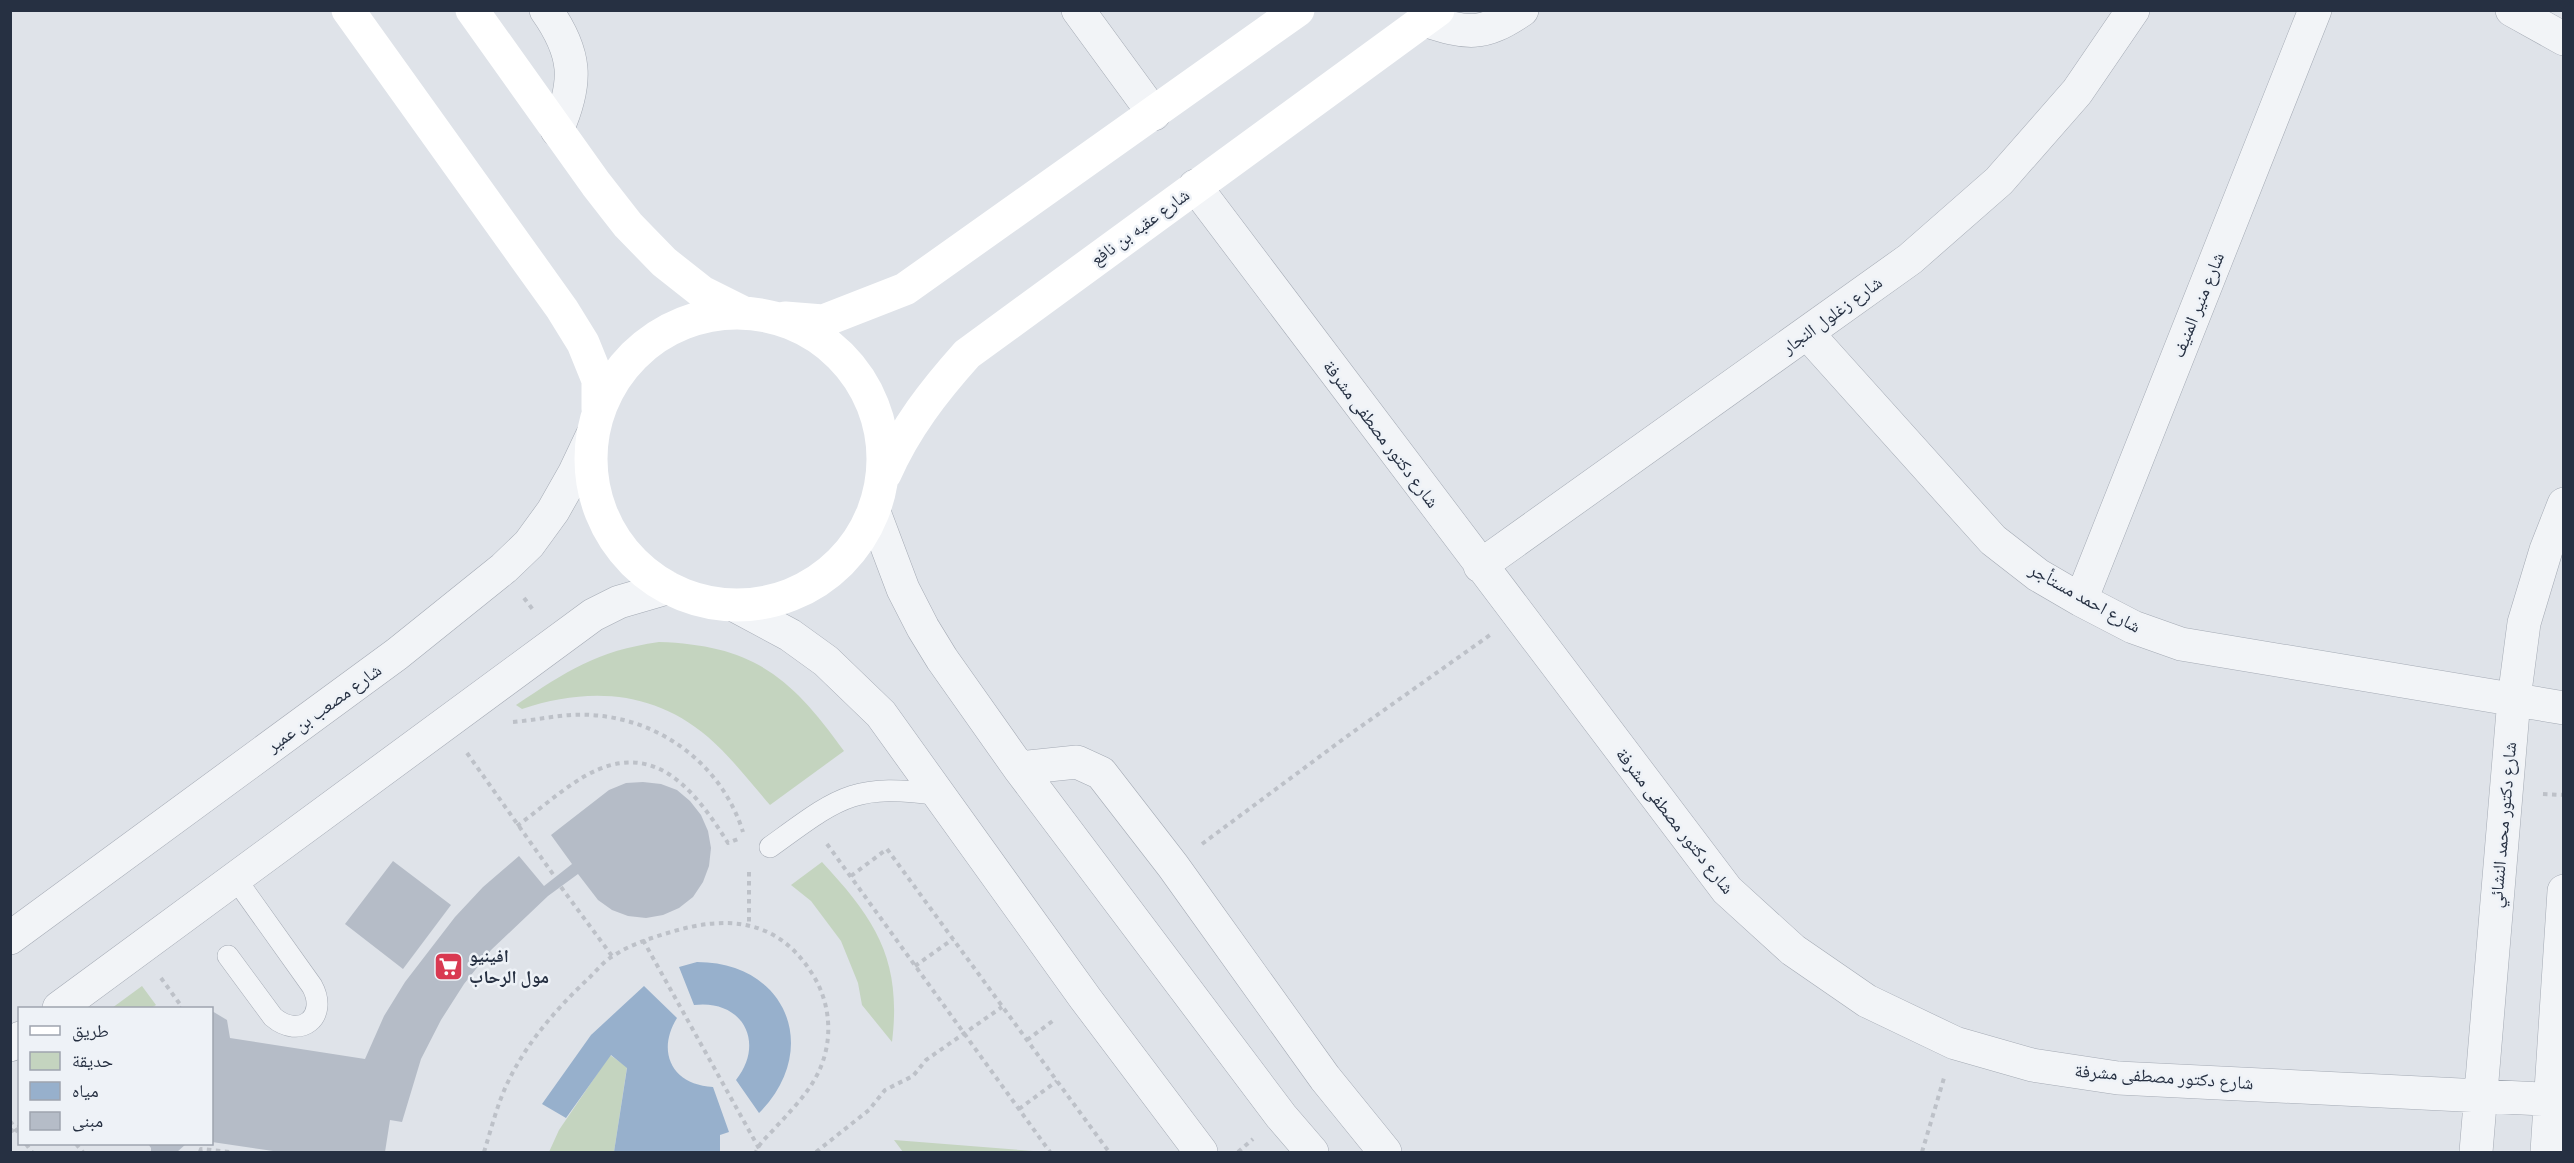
<svg xmlns="http://www.w3.org/2000/svg" width="2574" height="1163" viewBox="0 0 2574 1163" font-family="'Archivo Narrow','Noto Naskh Arabic',sans-serif">
	<style>
		.green { fill: #c4d4bf }
		.water { fill: #97b0cc }
		.building { fill: #b5bcc7 }
		.lines { fill: none; stroke-linecap: round; stroke-linejoin: round }
		.lane-casing { stroke: #a4aab4; stroke-width: 22 }
		.street-casing { stroke: #a4aab4; stroke-width: 34 }
		.path { stroke: #bdc1c8; stroke-width: 4; stroke-dasharray: 4.5 4.5; stroke-linecap: butt }
		.lane { stroke: #f2f4f7; stroke-width: 21 }
		.street { stroke: #f2f4f7; stroke-width: 33 }
		.secondary { stroke: #fff; stroke-width: 33 }
		.labels { text-anchor: middle; stroke-width: 5; stroke-linejoin: round; paint-order: stroke }
		.street-label { font-size: 18px; fill: #263042; stroke: #eef2f7 }
		.poi-label { font-size: 18px; font-weight: bold; fill: #263042; stroke: #eef2f7; text-anchor: start }
	</style>
	<rect width="100%" height="100%" fill="#dfe3e9"/>
	<path class="green" d="M 659,642 C 753,645 791,677 844,751 L 770,805 C 750,782 731,757 708,737 C 653,690 588,687 522,709 L 516,705 C 567,671 596,651 659,642 Z
		M 822,862 C 876,920 902,960 892,1042 L 862,1005 L 858,983 L 841,941 L 811,901 L 791,885 Z
		M 142,986 L 156,1005 L 151,1008 L 112,1008 Z
		M 610,1055 L 627,1067 L 614,1152 L 549,1152 L 559,1130 Z
		M 894,1140 L 1033,1151 L 1034,1152 L 903,1152 Z"/>
	<path class="water" d="M 697,962 C 787,962 822,1050 759,1113 L 736,1080 C 766,1042 742,999 694,1005 L 679,967 Z
		M 644,986 L 677,1018 C 656,1052 672,1085 713,1087 L 729,1132 L 720,1135 L 720,1152 L 614,1152 L 627,1068 L 611,1055 L 566,1118 L 542,1104 L 591,1035 Z"/>
	<path class="building" d="M 643,782 L 661,784 L 677,790 L 690,801 L 701,815 L 708,831 L 711,848 L 709,866 L 703,882 L 693,897 L 679,908 L 663,915 L 646,918 L 628,916 L 612,910 L 598,900 L 578,874 L 548,896 L 491,950 L 464,984 L 441,1020 L 421,1059 L 402,1122 L 390,1120 L 385,1152 L 280,1152 L 212,1142 L 212,1011 L 227,1020 L 230,1038 L 365,1059 L 384,1016 L 405,982 L 455,917 L 483,887 L 519,856 L 544,886 L 572,864 L 551,835 L 609,790 L 626,783 Z
		M 393,861 L 451,905 L 403,969 L 345,924 Z
		M 148,1144 L 186,1144 L 177,1152 L 151,1152 L 151,1148 Z"/>
	<g class="lines">
		<defs>
			<path id="lane" d="M 770,847 C 838,798 853,782 939,795
				M 228,956 L 273,1017 C 300,1040 329,1017 312,986 L 235,878"/>
			<path id="street" d="M 546,10 C 577,54 578,82 557,130
				M 1078,10 L 1154,114
				M 2512,10 L 2564,39
				M 1424,20 C 1468,34 1482,37 1522,10
				M 1195,186 L 1727,890 L 1793,950 L 1867,1001 L 1955,1043 L 2032,1065 L 2118,1078 L 2564,1100
				M 1807,333 L 1993,540 L 2038,575 L 2081,600 L 2133,627 L 2181,644 L 2564,708
				M 874,512 L 903,589 L 923,628 L 942,659 L 1019,768 L 1281,1116 L 1312,1152
				M 1480,566 L 1910,259 L 1999,181 L 2077,92 L 2133,10
				M 2081,600 L 2315,10
				M 736,606 L 790,635 L 826,661 L 881,714 L 1085,998 L 1201,1152
				M 1019,768 L 1077,762 L 1101,773 L 1173,866 L 1325,1078 L 1385,1152
				M 10,938 L 397,654 L 504,568 L 529,544 L 553,511 L 574,474 L 592,436
				M 59,1008 L 593,615 L 619,602 L 667,588
				M 10,1045 L 20,1038
				M 2476,1152 L 2514,699 L 2524,623 L 2546,550 L 2564,504
				M 2547,1152 L 2564,891"/>
		</defs>
		<use href="#lane" class="lane-casing"/>
		<use href="#street" class="street-casing"/>
		<path class="path" d="M 524,598 L 534,611
			M 513,722 C 539,720 565,713 591,715 C 661,719 722,765 743,832
			M 467,753 L 555,877
			M 2543,794 L 2564,795
			M 517,826 C 539,810 561,790 585,776 C 654,737 694,789 728,843 L 738,839
			M 827,844 L 1050,1152
			M 1202,844 L 1346,737 L 1490,635
			M 749,872 L 749,925
			M 851,876 L 887,849 L 1109,1152
			M 561,887 L 612,956
			M 643,940 L 761,1152
			M 915,966 L 953,939
			M 161,978 L 182,1007 L 181,1008
			M 1027,1040 L 1054,1020
			M 1019,1109 L 1057,1081
			M 10,1121 L 20,1135
			M 10,1132 L 20,1126
			M 26,1144 L 32,1152
			M 76,1144 L 83,1152
			M 200,1152 L 201,1149 L 230,1152
			M 484,1152 C 491,1130 497,1105 507,1084 C 526,1043 557,1008 590,977 C 597,970 604,961 613,956 C 631,944 651,938 671,932 C 727,915 777,919 811,972 C 826,994 832,1023 826,1050 C 819,1083 797,1104 775,1128 C 768,1136 759,1143 756,1152
			M 816,1152 L 869,1110 L 885,1090 L 913,1076 L 926,1060 L 1002,1007
			M 1238,1152 L 1253,1139
			M 1922,1152 L 1944,1078"/>
		<use href="#lane" class="lane"/>
		<use href="#street" class="street"/>
		<path class="secondary" d="M 348,10 L 562,309 L 583,343 L 598,380 L 598,409
			M 472,10 L 596,184 L 628,225 L 664,262 L 702,292 L 742,312
			M591 459a146 146 0 1 1 292 0a146 146 0 1 1-292 0Z
			M 785,318 L 823,321 L 905,289 L 1298,10
			M 885,474 C 905,428 934,391 967,354 L 1438,10"/>
	</g>
	<defs>
		<symbol id="supermarket-square" viewBox="-11 -11 22 22"><rect x="-9" y="-9" width="18" height="18" rx="4" fill="#d93951" stroke="#eef2f7"/><path d="M-6-5.5h2.5l.6 2H6L4.5 2H-2.5L-4.4-4H-6ZM-1.5 3.2a1.3 1.3 0 1 0 .1 0ZM3 3.2a1.3 1.3 0 1 0 .1 0Z" fill="#fff"/></symbol>
	</defs>
	<g fill-rule="evenodd">
		<use href="#supermarket-square" x="432" y="950" width="33" height="33"/>
	</g>
	<g class="labels">
		<g class="street-label">
			<text transform="translate(1140 227) rotate(-36)" y="6">شارع عقبه بن نافع</text>
			<text transform="translate(2198 305) rotate(-68)" y="6">شارع منير المنيف</text>
			<text transform="translate(1832 315) rotate(-36)" y="6">شارع زغلول النجار</text>
			<text transform="translate(1381 434) rotate(53)" y="6">شارع دكتور مصطفى مشرفة</text>
			<text transform="translate(2085 598) rotate(29)" y="6">شارع احمد مستأجر</text>
			<text transform="translate(324 708) rotate(-36)" y="6">شارع مصعب بن عمير</text>
			<text transform="translate(1675 821) rotate(52)" y="6">شارع دكتور مصطفى مشرفة</text>
			<text transform="translate(2503 825) rotate(-85)" y="6">شارع دكتور محمد النشائي</text>
			<text transform="translate(2164 1077) rotate(4)" y="6">شارع دكتور مصطفى مشرفة</text>
		</g>
		<g class="poi-label">
			<text x="469" y="962">افينيو<tspan x="469" dy="21">مول الرحاب</tspan></text>
		</g>
	</g>
	<rect width="2574" height="1163" fill="none" stroke="#263042" stroke-width="24"/>
	<rect x="18" y="1007" width="195" height="138" fill="#eef2f7" stroke="#9ea4af" stroke-width="1.5"/>
	<rect x="30" y="1026" width="30" height="9" fill="#ffffff" stroke="#9ea4af" stroke-width="1.5"/>
	<text x="72" y="1037" font-size="18" fill="#263042">طريق</text>
	<rect x="30" y="1052" width="30" height="18" fill="#c4d4bf" stroke="#9ea4af" stroke-width="1.5"/>
	<text x="72" y="1067" font-size="18" fill="#263042">حديقة</text>
	<rect x="30" y="1082" width="30" height="18" fill="#97b0cc" stroke="#9ea4af" stroke-width="1.5"/>
	<text x="72" y="1097" font-size="18" fill="#263042">مياه</text>
	<rect x="30" y="1112" width="30" height="18" fill="#b5bcc7" stroke="#9ea4af" stroke-width="1.5"/>
	<text x="72" y="1127" font-size="18" fill="#263042">مبنى</text>
</svg>
